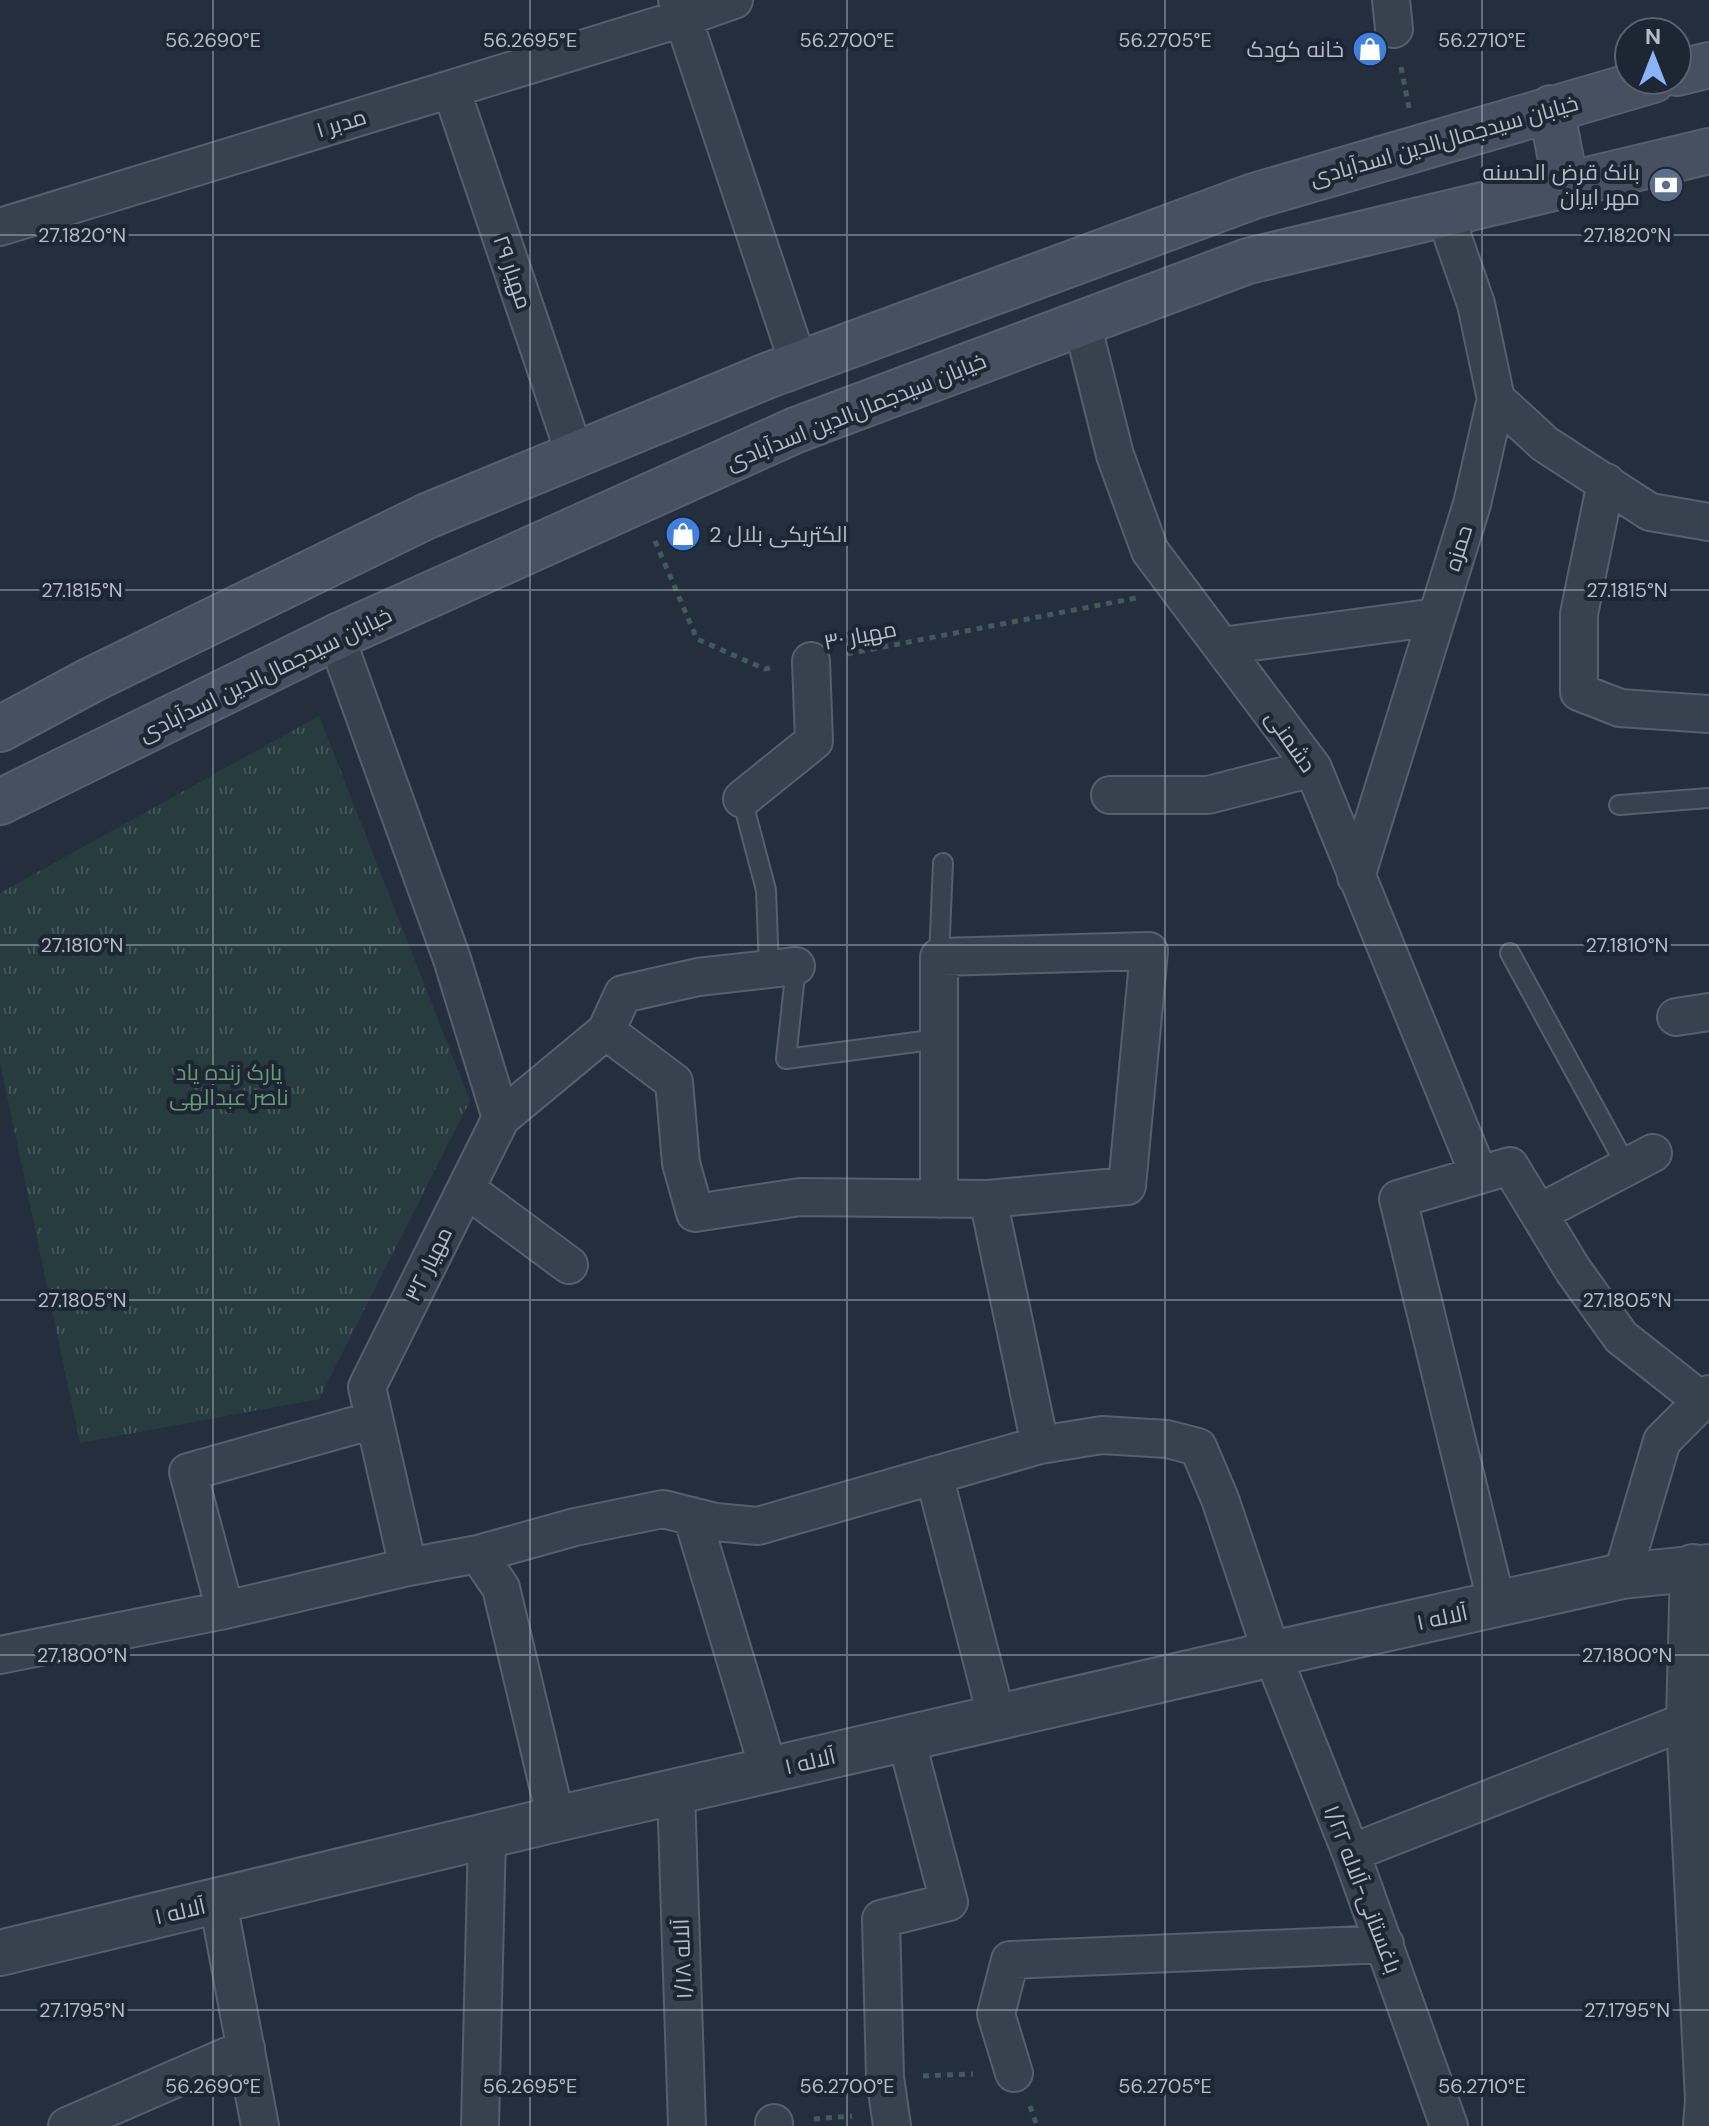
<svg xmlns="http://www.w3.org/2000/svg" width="1709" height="2126" viewBox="0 0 1709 2126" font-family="'DM Sans',Cairo,sans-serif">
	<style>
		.grass { fill: url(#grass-tufts) }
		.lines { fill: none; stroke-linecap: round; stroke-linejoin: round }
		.service-casing { stroke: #565f6c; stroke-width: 22 }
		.minor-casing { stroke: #565f6c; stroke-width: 40 }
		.tertiary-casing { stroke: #565f6c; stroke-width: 48 }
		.secondary-casing { stroke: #565f6c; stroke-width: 48 }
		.path { stroke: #44595c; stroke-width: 5; stroke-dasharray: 6 6; stroke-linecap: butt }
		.service { stroke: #38414e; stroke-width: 18 }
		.minor { stroke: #38414e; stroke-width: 36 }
		.tertiary { stroke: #38414e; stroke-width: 44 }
		.secondary { stroke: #465061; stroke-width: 44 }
		.ticks { fill: none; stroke: #b4bcc9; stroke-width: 2; stroke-opacity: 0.45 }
		.labels { text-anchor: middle; stroke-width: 8; stroke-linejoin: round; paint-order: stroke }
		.poi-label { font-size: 22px; fill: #b4bcc9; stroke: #1d2633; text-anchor: end }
		.street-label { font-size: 22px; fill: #b4bcc9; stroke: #1d2633 }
		.park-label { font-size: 22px; fill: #6b9a76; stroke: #1d2633 }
		.ticks-label { font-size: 20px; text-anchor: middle; fill: #b4bcc9; stroke: #1d2633; stroke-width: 8; stroke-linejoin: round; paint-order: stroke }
	</style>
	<defs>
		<pattern id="grass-tufts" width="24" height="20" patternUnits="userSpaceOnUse" patternTransform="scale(2)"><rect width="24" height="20" fill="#263c3f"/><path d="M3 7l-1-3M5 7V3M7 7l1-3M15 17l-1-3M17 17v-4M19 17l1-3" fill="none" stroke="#435659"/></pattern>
	</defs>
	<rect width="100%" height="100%" fill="#242f3e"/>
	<path class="grass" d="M 319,716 L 470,1101 L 319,1399 L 80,1443 L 0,1062 L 0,893 Z"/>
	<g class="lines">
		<defs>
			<path id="service" d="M 742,799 L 766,890 L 769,969
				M 1619,805 L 1709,798
				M 1510,953 L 1627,1167
				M 939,957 L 943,863
				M 796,966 L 786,1059 L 939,1039"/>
			<path id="minor" d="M 677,0 L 799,365
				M 1391,0 L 1394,29
				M 451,89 L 575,455
				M 0,227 L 683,18 L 734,0
				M 1082,323 L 1115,455 L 1150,551 L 1313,768 L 1479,1175
				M 1496,399 L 1545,444 L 1650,512 L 1709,522
				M 1606,482 L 1579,614 L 1579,692 L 1620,708 L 1709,714
				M 336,637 L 452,959 L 501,1118 L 367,1387 L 408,1567 L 478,1554 L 501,1588 L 556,1819
				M 1222,646 L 1437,617
				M 1110,795 L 1208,795 L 1313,768
				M 742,799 L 814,741 L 811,661
				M 1356,877 L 1472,504 L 1496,399 L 1476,304 L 1445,215
				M 1676,1017 L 1709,1012
				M 606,1031 L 674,1082 L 681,1163 L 695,1213 L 800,1197 L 988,1199 L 1127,1186 L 1149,951 L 939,957 L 939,1199
				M 501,1118 L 606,1031 L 623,994 L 698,977 L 796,966
				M 466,1189 L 569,1265
				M 988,1199 L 1040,1445
				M 1539,1213 L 1653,1153
				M 934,1475 L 997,1719
				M 692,1516 L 769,1771
				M 478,1554 L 575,1527 L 663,1509 L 715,1522 L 758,1526 L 1040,1445 L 1102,1435 L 1167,1439 L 1198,1447 L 1220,1499 L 1272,1654 L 1351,1853 L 1449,2126
				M 1622,1576 L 1662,1441 L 1709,1394
				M 1497,1605 L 1398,1199 L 1510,1166 L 1573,1270 L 1621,1337 L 1702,1401
				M 225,1610 L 188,1472 L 374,1420
				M 0,1655 L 225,1610 L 408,1567
				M 676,1792 L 687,2126
				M 1351,1853 L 1689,1720
				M 218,1902 L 260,2126
				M 1014,2073 L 996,2014 L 1010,1960 L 1385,1944
				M 774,2123 L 774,2126
				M 67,2126 L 246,2048
				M 480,2126 L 487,1836
				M 892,2126 L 885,2077 L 881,1919 L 949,1902 L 906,1739"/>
			<path id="tertiary" d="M 1693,1567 L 1689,1720 L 1708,2100 L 1706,2126
				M 0,1953 L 556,1819 L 1272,1654 L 1622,1576 L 1709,1567"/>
			<path id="secondary" d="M 1677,73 L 1709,65
				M 1551,108 L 1566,186
				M 0,729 L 91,680 L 427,516 L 769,375 L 1254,196 L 1653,80
				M 0,802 L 336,637 L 796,430 L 1248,261 L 1709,151"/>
		</defs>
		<use href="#service" class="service-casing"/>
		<use href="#minor" class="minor-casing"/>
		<use href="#tertiary" class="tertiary-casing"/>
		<use href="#secondary" class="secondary-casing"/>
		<path class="path" d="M 1401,67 L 1409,108
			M 655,541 L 697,639 L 765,669 L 774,667
			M 847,654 L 1136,598
			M 923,2076 L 973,2074
			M 1030,2106 L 1037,2126
			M 814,2119 L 852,2116"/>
		<use href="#service" class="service"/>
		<use href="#minor" class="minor"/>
		<use href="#tertiary" class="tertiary"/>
		<use href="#secondary" class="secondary"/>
	</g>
	<path class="ticks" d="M 213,0 L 213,2126M 530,0 L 530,2126M 847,0 L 847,2126M 1165,0 L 1165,2126M 1482,0 L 1482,2126M 0,235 L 1709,235M 0,590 L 1709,590M 0,945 L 1709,945M 0,1300 L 1709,1300M 0,1655 L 1709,1655M 0,2010 L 1709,2010"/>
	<defs>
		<symbol id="shop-disc" viewBox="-11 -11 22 22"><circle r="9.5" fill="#3f7fe0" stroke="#1d2633"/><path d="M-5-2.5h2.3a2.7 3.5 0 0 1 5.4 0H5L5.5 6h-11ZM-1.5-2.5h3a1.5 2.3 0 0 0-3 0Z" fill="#fff"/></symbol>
		<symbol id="bank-disc" viewBox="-11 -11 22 22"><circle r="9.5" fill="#5c6f8a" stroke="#1d2633"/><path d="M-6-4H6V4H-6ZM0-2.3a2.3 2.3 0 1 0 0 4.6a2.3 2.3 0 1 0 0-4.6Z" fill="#fff"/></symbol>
	</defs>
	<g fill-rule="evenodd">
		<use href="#shop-disc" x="1350" y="29" width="40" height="40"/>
		<use href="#bank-disc" x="1646" y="165" width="40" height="40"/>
		<use href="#shop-disc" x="663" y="514" width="40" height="40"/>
	</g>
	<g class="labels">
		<g class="poi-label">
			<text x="1344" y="57">خانه کودک</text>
			<text x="1640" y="180">بانک قرض الحسنه<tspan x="1640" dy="25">مهر ایران</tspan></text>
			<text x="709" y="542" text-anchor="start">الکتریکی بلال 2</text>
		</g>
		<g class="street-label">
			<text transform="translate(341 123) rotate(-17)" y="8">مدبر ۱</text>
			<text transform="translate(1444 140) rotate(-16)" y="8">خیابان سیدجمال‌الدین اسدآبادی</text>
			<text transform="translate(513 272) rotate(71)" y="8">مهیار ۲۹</text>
			<text transform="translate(856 411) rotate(-22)" y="8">خیابان سیدجمال‌الدین اسدآبادی</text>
			<text transform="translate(1458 548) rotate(-73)" y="8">حمزه</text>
			<text transform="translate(860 635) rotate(-11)" y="8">مهیار ۳۰</text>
			<text transform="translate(265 674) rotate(-26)" y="8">خیابان سیدجمال‌الدین اسدآبادی</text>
			<text transform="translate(1291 741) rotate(55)" y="8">دشمنی</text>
			<text transform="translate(428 1264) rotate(-64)" y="8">مهیار ۳۲</text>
			<text transform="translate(1442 1617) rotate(-12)" y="8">آلاله ۱</text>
			<text transform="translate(810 1761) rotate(-13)" y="8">آلاله ۱</text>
			<text transform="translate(1363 1889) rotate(69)" y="8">باغستانی-آلاله ۱/۲۲</text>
			<text transform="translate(180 1911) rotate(-13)" y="8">آلاله ۱</text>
			<text transform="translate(682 1959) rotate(-92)" y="8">آلاله ۱/۱۸</text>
		</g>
		<g class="park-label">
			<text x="229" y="1080">پارک زنده یاد<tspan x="229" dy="25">ناصر عبدالهی</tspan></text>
		</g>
	</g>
	<g class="ticks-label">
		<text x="213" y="47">56.2690°E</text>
		<text x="530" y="47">56.2695°E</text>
		<text x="847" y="47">56.2700°E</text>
		<text x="1165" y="47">56.2705°E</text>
		<text x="1482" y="47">56.2710°E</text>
		<text x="82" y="242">27.1820°N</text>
		<text x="1627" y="242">27.1820°N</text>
		<text x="82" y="597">27.1815°N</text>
		<text x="1627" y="597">27.1815°N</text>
		<text x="82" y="952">27.1810°N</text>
		<text x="1627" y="952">27.1810°N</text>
		<text x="82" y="1307">27.1805°N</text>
		<text x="1627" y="1307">27.1805°N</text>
		<text x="82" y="1662">27.1800°N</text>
		<text x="1627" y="1662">27.1800°N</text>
		<text x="82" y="2017">27.1795°N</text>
		<text x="1627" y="2017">27.1795°N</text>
		<text x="213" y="2093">56.2690°E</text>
		<text x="530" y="2093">56.2695°E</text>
		<text x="847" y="2093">56.2700°E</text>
		<text x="1165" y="2093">56.2705°E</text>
		<text x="1482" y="2093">56.2710°E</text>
	</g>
	<g transform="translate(1653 56)"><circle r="38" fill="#1d2633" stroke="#59626f" stroke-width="2"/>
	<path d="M0-6L14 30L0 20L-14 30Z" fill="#8ab4f8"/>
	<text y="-12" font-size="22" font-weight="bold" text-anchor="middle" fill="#b4bcc9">N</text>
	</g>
</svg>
